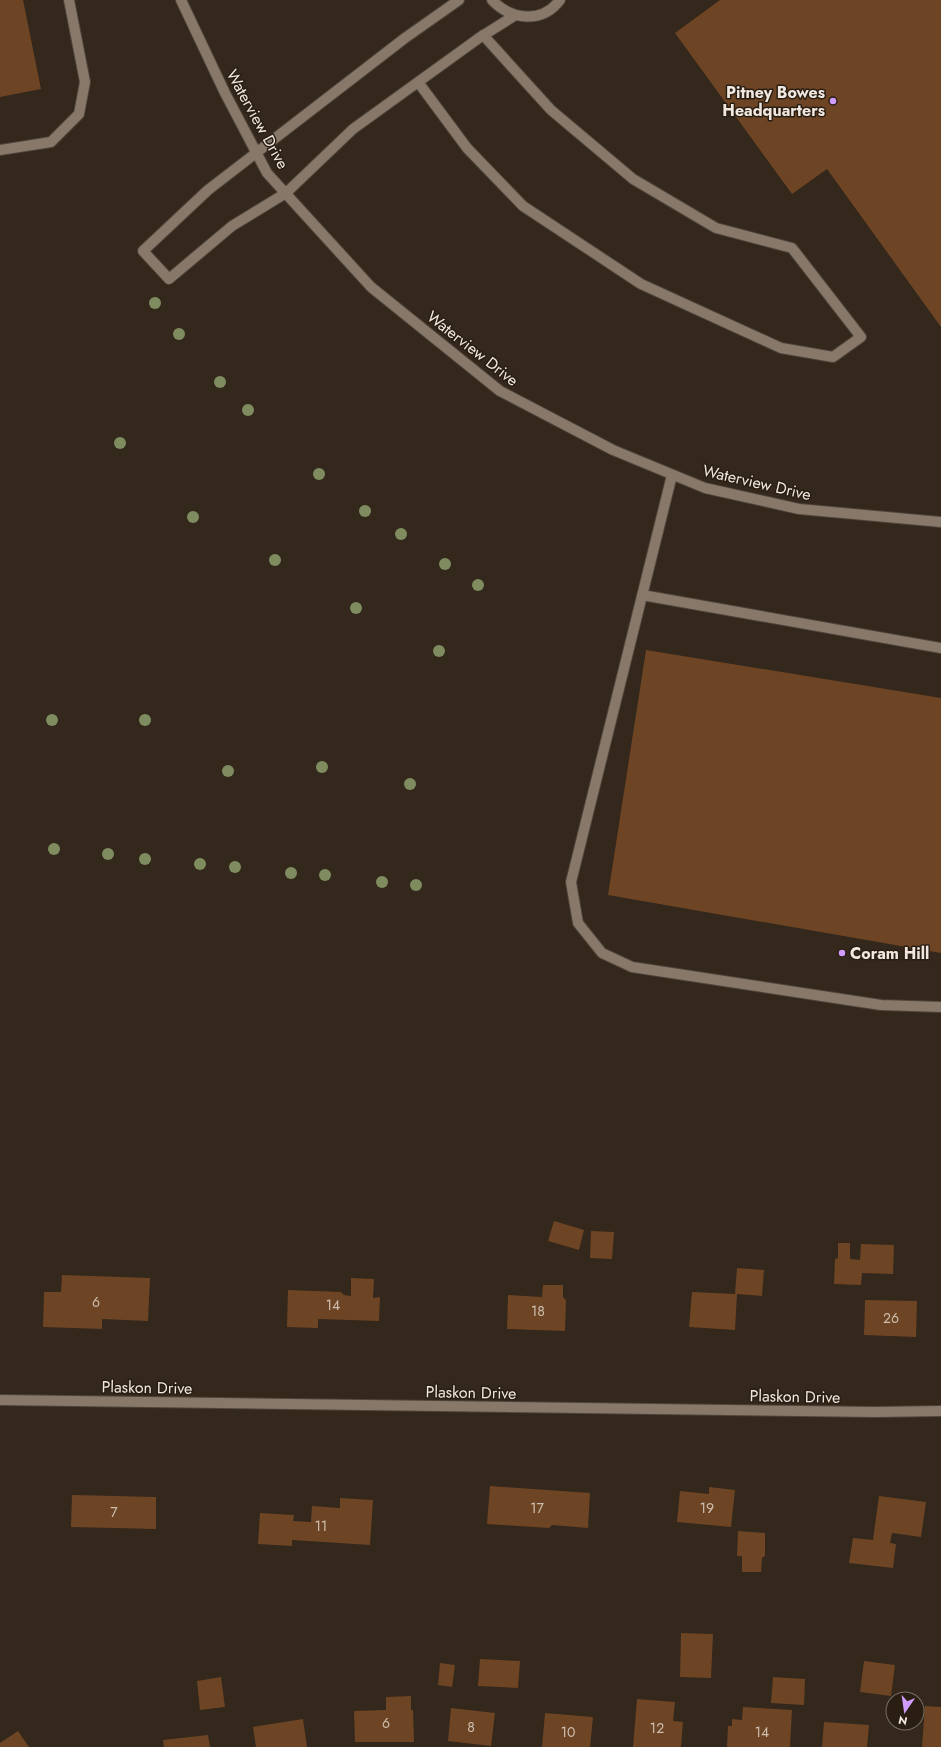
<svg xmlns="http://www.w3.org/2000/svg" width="941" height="1747" viewBox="0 0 941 1747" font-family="Jost,sans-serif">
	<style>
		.building { fill: #6d4524 }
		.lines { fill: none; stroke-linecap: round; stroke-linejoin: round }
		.minor-casing { stroke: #4e443a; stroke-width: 12 }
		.minor { stroke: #87786a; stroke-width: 10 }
		.tree { fill: #7f8c5f }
		.poi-dot { fill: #d09dff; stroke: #2a1e12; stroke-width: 1.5 }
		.labels { text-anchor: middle; stroke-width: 3; stroke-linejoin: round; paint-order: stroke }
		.number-label { font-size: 14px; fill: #cfbfb1 }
		.poi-label { font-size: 16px; font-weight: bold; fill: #f0e8e0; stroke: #2a1e12; text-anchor: end }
		.street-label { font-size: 16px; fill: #f0e8e0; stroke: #2a1e12 }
	</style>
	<rect width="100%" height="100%" fill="#34271b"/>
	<path class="building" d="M 0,0 L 23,0 L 41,89 L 0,97 Z
		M 720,0 L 941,0 L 941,327 L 827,169 L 792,194 L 675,33 Z
		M 646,650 L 941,698 L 941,953 L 608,895 Z
		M 554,1221 L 584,1230 L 579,1250 L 548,1241 Z
		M 591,1231 L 614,1232 L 612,1259 L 590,1258 Z
		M 838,1243 L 850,1243 L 850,1259 L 860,1260 L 861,1244 L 894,1245 L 893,1274 L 862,1273 L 861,1285 L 834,1284 L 835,1259 L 838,1258 Z
		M 737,1268 L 764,1270 L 762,1296 L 737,1294 L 735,1330 L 689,1327 L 692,1292 L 735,1294 Z
		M 62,1275 L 150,1278 L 148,1321 L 102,1319 L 102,1329 L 43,1327 L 44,1292 L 61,1292 Z
		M 351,1278 L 374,1279 L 373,1298 L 380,1297 L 379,1321 L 318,1319 L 318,1328 L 287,1327 L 288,1290 L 341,1292 L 344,1295 L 351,1296 Z
		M 543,1285 L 563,1285 L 563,1297 L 566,1300 L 565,1331 L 507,1329 L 508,1295 L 542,1297 Z
		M 865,1300 L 917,1301 L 916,1337 L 864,1335 Z
		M 490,1486 L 590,1493 L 588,1528 L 552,1525 L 549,1528 L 487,1524 Z
		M 709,1487 L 735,1490 L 731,1527 L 677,1522 L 680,1491 L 709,1494 Z
		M 72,1495 L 156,1497 L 156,1529 L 71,1527 Z
		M 879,1496 L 926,1502 L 921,1537 L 892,1533 L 890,1543 L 896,1544 L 893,1568 L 849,1563 L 853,1538 L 873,1540 Z
		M 340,1498 L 373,1500 L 370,1545 L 292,1540 L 292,1546 L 258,1544 L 260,1513 L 294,1515 L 293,1521 L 311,1522 L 312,1506 L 340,1508 Z
		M 738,1531 L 765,1533 L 765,1556 L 762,1558 L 761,1572 L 742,1572 L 742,1556 L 737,1556 Z
		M 681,1633 L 713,1634 L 711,1678 L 680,1677 Z
		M 480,1659 L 520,1661 L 518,1688 L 478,1686 Z
		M 864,1661 L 895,1665 L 891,1696 L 860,1692 Z
		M 440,1663 L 455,1665 L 452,1687 L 438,1685 Z
		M 221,1677 L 225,1707 L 200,1710 L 197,1681 Z
		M 773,1677 L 805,1679 L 804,1705 L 771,1703 Z
		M 411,1696 L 411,1710 L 413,1710 L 414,1742 L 355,1742 L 354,1711 L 386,1710 L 386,1697 Z
		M 637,1699 L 675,1702 L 673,1721 L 683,1722 L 681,1747 L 633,1747 Z
		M 925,1706 L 941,1707 L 941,1747 L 922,1747 Z
		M 743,1707 L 792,1710 L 790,1747 L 727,1747 L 728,1726 L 732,1726 L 732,1719 L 742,1720 Z
		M 451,1708 L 495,1713 L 491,1746 L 448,1741 Z
		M 545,1713 L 593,1717 L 590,1747 L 542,1747 Z
		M 303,1719 L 307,1747 L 256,1747 L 253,1727 Z
		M 824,1722 L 869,1725 L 867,1747 L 822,1747 Z
		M 18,1731 L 29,1747 L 0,1747 L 0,1743 Z
		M 208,1735 L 210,1747 L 164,1747 L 163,1740 Z"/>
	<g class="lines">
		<defs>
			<path id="minor" d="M 181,0 L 225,93 L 267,173 L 371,287 L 500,391 L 613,450 L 705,488 L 799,509 L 941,522
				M 459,0 L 405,38 L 208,190 L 143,251 L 169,279 L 232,226 L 286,193 L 353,129 L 479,38 L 514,16
				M 492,0 C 511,20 542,24 560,0
				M 418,82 L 467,148 L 523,206 L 641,284 L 781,348 L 833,357 L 861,337 L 792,248 L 716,228 L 633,179 L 551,110 L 483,35
				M 0,150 L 51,142 L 79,114 L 85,82 L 69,0
				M 672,475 L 571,882 L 578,923 L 602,953 L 632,967 L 881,1005 L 941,1007
				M 642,595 L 941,648
				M 0,1400 L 876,1412 L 941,1411"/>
		</defs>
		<use href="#minor" class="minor-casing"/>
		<use href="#minor" class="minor"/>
	</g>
	<g class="tree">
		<circle cx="155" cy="303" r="6"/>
		<circle cx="179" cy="334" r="6"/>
		<circle cx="220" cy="382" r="6"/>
		<circle cx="248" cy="410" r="6"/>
		<circle cx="120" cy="443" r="6"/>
		<circle cx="319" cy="474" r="6"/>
		<circle cx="365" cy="511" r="6"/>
		<circle cx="193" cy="517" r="6"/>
		<circle cx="401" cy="534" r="6"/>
		<circle cx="275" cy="560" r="6"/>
		<circle cx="445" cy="564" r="6"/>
		<circle cx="478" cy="585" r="6"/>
		<circle cx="356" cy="608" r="6"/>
		<circle cx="439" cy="651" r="6"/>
		<circle cx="52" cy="720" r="6"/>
		<circle cx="145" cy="720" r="6"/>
		<circle cx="322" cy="767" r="6"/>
		<circle cx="228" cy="771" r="6"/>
		<circle cx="410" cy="784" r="6"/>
		<circle cx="54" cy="849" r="6"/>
		<circle cx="108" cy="854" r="6"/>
		<circle cx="145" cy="859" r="6"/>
		<circle cx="200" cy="864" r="6"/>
		<circle cx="235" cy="867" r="6"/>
		<circle cx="291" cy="873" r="6"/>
		<circle cx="325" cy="875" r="6"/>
		<circle cx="382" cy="882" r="6"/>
		<circle cx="416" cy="885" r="6"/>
	</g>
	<g class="poi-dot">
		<circle cx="833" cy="101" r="4"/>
		<circle cx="842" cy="953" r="4"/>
	</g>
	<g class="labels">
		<g class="number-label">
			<text x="96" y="1307">6</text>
			<text x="333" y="1310">14</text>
			<text x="538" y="1316">18</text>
			<text x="891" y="1323">26</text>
			<text x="537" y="1513">17</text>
			<text x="707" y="1513">19</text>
			<text x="114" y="1517">7</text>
			<text x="321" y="1531">11</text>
			<text x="386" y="1728">6</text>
			<text x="471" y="1732">8</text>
			<text x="657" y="1733">12</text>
			<text x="568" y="1737">10</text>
			<text x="762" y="1737">14</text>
		</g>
		<g class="poi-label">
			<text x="825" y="98">Pitney Bowes<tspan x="825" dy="18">Headquarters</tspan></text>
			<text x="850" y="959" text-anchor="start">Coram Hill</text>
		</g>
		<g class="street-label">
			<text transform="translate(258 119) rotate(61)" y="6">Waterview Drive</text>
			<text transform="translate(473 348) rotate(38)" y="6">Waterview Drive</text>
			<text transform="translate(757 482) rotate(13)" y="6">Waterview Drive</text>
			<text transform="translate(147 1387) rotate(1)" y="6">Plaskon Drive</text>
			<text transform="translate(471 1392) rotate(1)" y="6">Plaskon Drive</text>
			<text transform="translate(795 1396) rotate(1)" y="6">Plaskon Drive</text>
		</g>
	</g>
	<g transform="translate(905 1711) rotate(193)"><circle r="19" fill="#2a1e12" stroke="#796f64"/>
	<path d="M0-3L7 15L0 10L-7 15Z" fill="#d09dff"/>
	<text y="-6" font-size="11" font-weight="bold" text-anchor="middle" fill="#f0e8e0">N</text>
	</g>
</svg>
